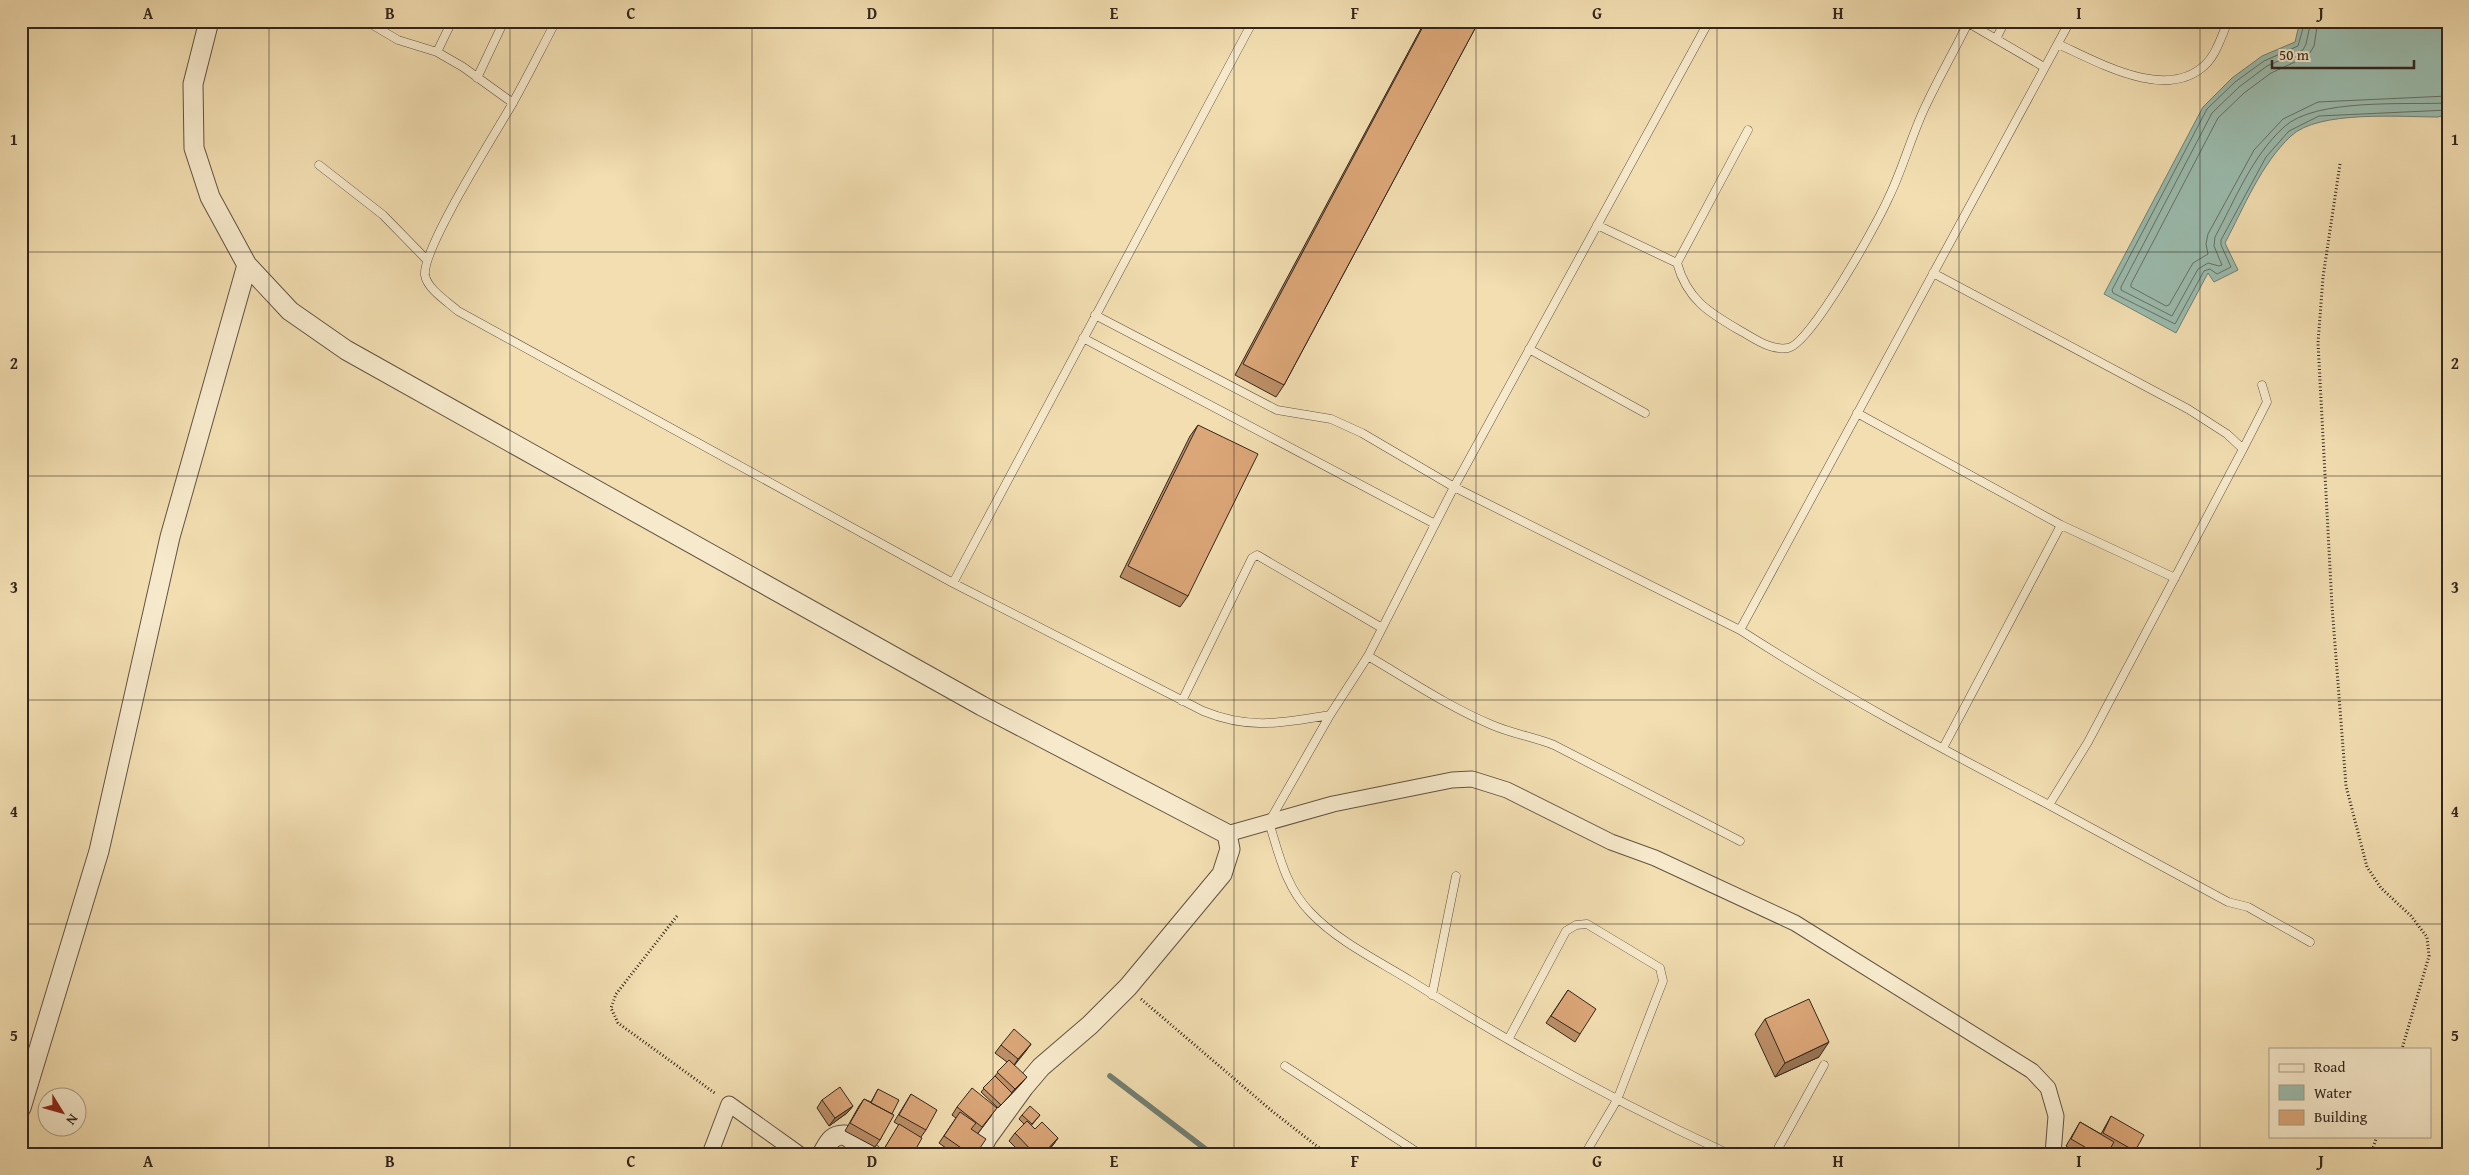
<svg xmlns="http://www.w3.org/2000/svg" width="2469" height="1175" viewBox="0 0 2469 1175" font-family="'Gentium Book Plus',serif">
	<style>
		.water { fill: #9bbcae; stroke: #718074 }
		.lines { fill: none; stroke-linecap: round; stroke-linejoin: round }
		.shore { stroke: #667066; stroke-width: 1 }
		.stream { stroke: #718074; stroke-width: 5.5 }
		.service-casing { stroke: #625342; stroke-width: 9 }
		.minor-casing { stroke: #625342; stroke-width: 17 }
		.tertiary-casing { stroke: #625342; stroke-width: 21 }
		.path { stroke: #32251d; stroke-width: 3; stroke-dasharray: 1 2.5; stroke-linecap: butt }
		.service { stroke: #f7eacc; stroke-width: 8 }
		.minor { stroke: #f7eacc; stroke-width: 15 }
		.tertiary { stroke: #f7eacc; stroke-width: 19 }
		.wall { fill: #bc8f67; stroke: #32251d }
		.shaded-wall { fill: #997454; stroke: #32251d }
		.building { fill: #dba678; stroke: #32251d }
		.grid { fill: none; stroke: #32251d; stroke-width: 1; stroke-opacity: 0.55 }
		.neatline { fill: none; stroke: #32251d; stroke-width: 2 }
		.grid-label { font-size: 16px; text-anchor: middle; font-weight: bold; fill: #32251d }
	</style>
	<rect width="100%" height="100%" fill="#f2deb1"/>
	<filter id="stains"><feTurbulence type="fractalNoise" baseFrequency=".004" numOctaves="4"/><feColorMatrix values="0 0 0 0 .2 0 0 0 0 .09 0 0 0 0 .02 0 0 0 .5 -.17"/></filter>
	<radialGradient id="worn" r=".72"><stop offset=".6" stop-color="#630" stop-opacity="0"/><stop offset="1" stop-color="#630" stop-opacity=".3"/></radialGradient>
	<path class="water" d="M 2300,21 L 2448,21 L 2448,114 L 2438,117 C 2401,117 2318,110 2291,136 C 2261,164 2244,207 2225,243 L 2238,270 L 2214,282 L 2208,273 L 2176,333 L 2104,294 L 2203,107 L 2232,78 L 2262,56 L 2295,42 Z"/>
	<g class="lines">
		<path class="shore" d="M 2305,21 L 2298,46 L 2264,61 L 2235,82 L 2207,109 L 2112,290 L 2113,293 L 2175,324 L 2204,271 L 2210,269 L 2217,274 L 2231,267 L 2221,245 L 2221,240 L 2266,157 L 2289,131 L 2319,116 L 2448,110
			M 2311,21 L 2306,44 L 2303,50 L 2267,66 L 2239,87 L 2212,113 L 2121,287 L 2121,290 L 2172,316 L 2198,269 L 2208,263 L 2219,266 L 2222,265 L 2214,246 L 2215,237 C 2235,200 2252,156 2284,127 C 2315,98 2406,105 2448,103
			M 2318,21 L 2314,46 L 2308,56 L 2271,73 L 2244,93 L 2218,118 L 2131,284 L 2131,287 L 2166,306 L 2169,305 L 2193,263 L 2208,254 L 2206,244 L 2208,234 L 2254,150 L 2283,119 L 2318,102 L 2448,96"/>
		<path class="stream" d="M 1110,1076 L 1212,1154"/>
		<defs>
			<path id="service" d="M 366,21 L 398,40 L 437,52 L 463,67 L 513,103
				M 556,21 C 541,49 527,78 511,106 C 495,134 422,249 425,275 C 427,289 448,302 458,311 L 953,583 L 1203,711 C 1249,730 1282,723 1330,715 L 1368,656 L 1454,487 L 1709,21
				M 1965,21 L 2044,67
				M 1996,39 L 2005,21
				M 2058,44 C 2098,62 2166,102 2205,65 C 2216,55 2222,35 2228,21
				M 437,52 L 452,21
				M 477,78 L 504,21
				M 319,165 L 383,215 L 426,259
				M 1597,225 L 1677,263 C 1687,299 1708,312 1739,330 C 1754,338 1770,351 1788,348 C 1810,345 1877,224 1888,199 C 1904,167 1912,132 1928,101 C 1941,74 1955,49 1968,23
				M 1677,263 L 1748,130
				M 1095,315 L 1277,410 L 1331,419 L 1362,433 L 1454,487 L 1740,630 L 2070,21
				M 1083,338 L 1435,524
				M 1529,349 L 1645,413
				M 1857,413 L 2061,525 L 2175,578
				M 2243,449 L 2267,402 L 2262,385
				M 953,583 L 1253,21
				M 1740,630 C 1839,694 1944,750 2049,805 L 2088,742 L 2243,449 L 2227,434 L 2188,409 L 1933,273
				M 1368,656 C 1409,680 1449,707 1492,725 C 1513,734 1534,737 1554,745 L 1740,841
				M 1182,701 L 1252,558 L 1257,555 L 1382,628
				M 1330,715 L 1269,822 C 1279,855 1286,888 1311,913 C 1339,942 1377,960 1411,981 C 1513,1045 1620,1104 1729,1154
				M 1943,748 L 2061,525
				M 2049,805 L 2228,902 L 2248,907 L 2310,942
				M 1432,995 L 1456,876
				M 1509,1038 L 1566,931 L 1576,925 L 1587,924 L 1660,968 L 1663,981 L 1617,1100 L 1585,1154
				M 1285,1066 L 1420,1154
				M 1775,1154 L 1824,1065"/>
			<path id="minor" d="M 1227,834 L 1333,804 L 1452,780 L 1472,779 L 1507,790 L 1611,842 L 1655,858 L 1795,923 L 2032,1071 L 2048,1088 L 2056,1116 L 2053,1154
				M 710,1154 L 729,1104 L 799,1154"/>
			<path id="tertiary" d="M 209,21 L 193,84 L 194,148 L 210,197 L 247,265 L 290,311 L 346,350 L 982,706 L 1227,834 L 1230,849 L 1222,874 L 1128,987 L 1090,1025 L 1041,1067 L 1024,1087 L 987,1138 L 979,1154
				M 21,1108 L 99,851 L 170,537 L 247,265
				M 822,1154 C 828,1144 831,1134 845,1135 L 872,1154"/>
		</defs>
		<use href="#service" class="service-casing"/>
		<use href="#minor" class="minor-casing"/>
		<use href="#tertiary" class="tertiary-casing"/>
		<path class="path" d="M 2340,164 L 2323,277 L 2318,343 L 2332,606 L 2346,786 L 2367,867 L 2381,888 L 2411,916 L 2427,937 L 2429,956 L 2402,1049
			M 677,916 L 616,994 L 611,1008 L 618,1023 L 716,1094
			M 1141,999 L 1272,1111 L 1327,1154
			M 2371,1154 L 2377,1136"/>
		<use href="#service" class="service"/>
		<use href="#minor" class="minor"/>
		<use href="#tertiary" class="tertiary"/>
	</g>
	<path class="wall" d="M 1425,21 L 1479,21 L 1284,385 L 1276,397 L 1235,375 Z
		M 1198,425 L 1188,596 L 1180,607 L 1120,577 L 1190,436 Z
		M 1568,990 L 1580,1034 L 1575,1042 L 1546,1023 Z
		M 1765,1019 L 1819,1057 L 1775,1077 L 1755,1034 Z
		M 1031,1044 L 1014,1065 L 1021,1084 L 998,1108 L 981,1092 L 1007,1062 L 995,1053 L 1001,1045 Z
		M 878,1089 L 892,1114 L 880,1140 L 875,1147 L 845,1131 L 859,1106 L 864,1099 L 871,1102 Z
		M 911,1094 L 926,1130 L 921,1137 L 913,1154 L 881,1154 L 899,1125 L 894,1122 Z
		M 822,1100 L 853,1106 L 847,1113 L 829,1126 L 817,1108 Z
		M 957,1107 L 992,1115 L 978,1133 L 976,1154 L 954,1154 L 939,1143 L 956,1118 L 952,1115 Z
		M 1022,1115 L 1040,1115 L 1031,1126 L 1035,1129 L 1058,1138 L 1053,1145 L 1045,1154 L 1022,1154 L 1009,1141 L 1015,1133 L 1024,1124 L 1019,1119 Z
		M 2111,1116 L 2135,1151 L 2133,1154 L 2122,1154 L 2111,1148 L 2107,1154 L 2078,1154 L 2066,1146 L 2080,1122 L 2101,1134 Z"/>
	<path class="shaded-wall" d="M 1829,1042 L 1819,1057 L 1775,1077 L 1785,1063 Z
		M 1031,1044 L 1026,1051 L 1013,1067 L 1018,1059 Z
		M 1027,1077 L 1021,1084 L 998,1108 L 1015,1089 Z
		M 853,1106 L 847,1113 L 829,1126 L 835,1118 Z
		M 1058,1138 L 1053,1145 L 1045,1154 L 1043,1154 Z"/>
	<path class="building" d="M 1426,21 L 1479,21 L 1284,385 L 1243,364 Z
		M 1198,425 L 1258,454 L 1188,596 L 1128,566 Z
		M 1568,990 L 1596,1009 L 1580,1034 L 1551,1016 Z
		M 1809,999 L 1829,1042 L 1785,1063 L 1765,1019 Z
		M 1014,1029 L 1031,1044 L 1018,1059 L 1001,1045 Z
		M 1009,1060 L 1027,1077 L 1015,1089 L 997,1072 Z
		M 995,1076 L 1012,1093 L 1001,1105 L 983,1088 Z
		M 840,1087 L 853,1106 L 835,1118 L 822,1100 Z
		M 972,1088 L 997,1108 L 982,1127 L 957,1107 Z
		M 878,1089 L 899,1100 L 892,1114 L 871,1103 Z
		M 911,1094 L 937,1110 L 926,1130 L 899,1115 Z
		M 864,1099 L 894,1115 L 880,1140 L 850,1123 Z
		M 1030,1106 L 1040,1115 L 1032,1124 L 1022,1115 Z
		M 960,1112 L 976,1123 L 971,1129 L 986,1139 L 976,1154 L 970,1154 L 944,1136 Z
		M 2111,1116 L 2144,1135 L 2135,1151 L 2103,1133 Z
		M 1027,1121 L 1035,1129 L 1042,1122 L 1058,1138 L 1043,1154 L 1035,1154 L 1015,1133 Z
		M 2080,1122 L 2114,1142 L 2107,1154 L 2097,1154 L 2071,1139 Z
		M 899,1124 L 922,1138 L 913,1154 L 892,1154 L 884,1149 Z
		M 837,1150 L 843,1154 L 835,1154 Z
		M 933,1150 L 940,1154 L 931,1154 Z"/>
	<path class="grid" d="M 269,21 L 269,1154M 510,21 L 510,1154M 752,21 L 752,1154M 993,21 L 993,1154M 1234,21 L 1234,1154M 1476,21 L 1476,1154M 1717,21 L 1717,1154M 1959,21 L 1959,1154M 2200,21 L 2200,1154M 21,252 L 2448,252M 21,476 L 2448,476M 21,700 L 2448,700M 21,924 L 2448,924"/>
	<rect width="2469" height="1175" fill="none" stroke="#f2deb1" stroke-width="55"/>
	<rect x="2269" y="1048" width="162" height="90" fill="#f7eacc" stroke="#a89b86"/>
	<rect x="2279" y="1064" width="25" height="8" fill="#f7eacc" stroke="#a89b86"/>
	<text x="2314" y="1072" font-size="15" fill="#32251d">Road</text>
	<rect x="2279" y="1085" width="25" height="15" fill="#9bbcae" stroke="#a89b86"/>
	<text x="2314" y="1098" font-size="15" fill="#32251d">Water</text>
	<rect x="2279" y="1110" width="25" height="15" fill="#dba678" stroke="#a89b86"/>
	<text x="2314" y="1122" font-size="15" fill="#32251d">Building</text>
	<g transform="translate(62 1112) rotate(127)"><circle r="24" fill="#f7eacc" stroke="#a89b86"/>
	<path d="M0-4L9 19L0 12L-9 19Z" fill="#8f2418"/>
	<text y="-8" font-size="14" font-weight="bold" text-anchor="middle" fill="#32251d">N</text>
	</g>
	<path d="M2272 60v8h142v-8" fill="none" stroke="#32251d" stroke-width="2.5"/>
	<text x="2279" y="60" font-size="15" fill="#32251d" stroke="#f7eacc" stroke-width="4" paint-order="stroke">50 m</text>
	<rect x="28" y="28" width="2414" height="1120" class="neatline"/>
	<g class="grid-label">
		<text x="148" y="19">A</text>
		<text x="390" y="19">B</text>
		<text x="631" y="19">C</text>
		<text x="872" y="19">D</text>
		<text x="1114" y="19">E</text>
		<text x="1355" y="19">F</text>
		<text x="1597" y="19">G</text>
		<text x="1838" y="19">H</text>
		<text x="2079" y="19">I</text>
		<text x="2321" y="19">J</text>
		<text x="14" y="145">1</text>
		<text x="2455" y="145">1</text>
		<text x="14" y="369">2</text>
		<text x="2455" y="369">2</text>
		<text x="14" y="593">3</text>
		<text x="2455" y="593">3</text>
		<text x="14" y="817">4</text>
		<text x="2455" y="817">4</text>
		<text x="14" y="1041">5</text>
		<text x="2455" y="1041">5</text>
		<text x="148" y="1167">A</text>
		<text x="390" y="1167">B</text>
		<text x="631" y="1167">C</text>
		<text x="872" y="1167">D</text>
		<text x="1114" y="1167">E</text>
		<text x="1355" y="1167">F</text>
		<text x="1597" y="1167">G</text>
		<text x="1838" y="1167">H</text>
		<text x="2079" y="1167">I</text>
		<text x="2321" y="1167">J</text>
	</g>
	<rect width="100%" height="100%" filter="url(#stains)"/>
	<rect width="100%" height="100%" fill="url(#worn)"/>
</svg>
